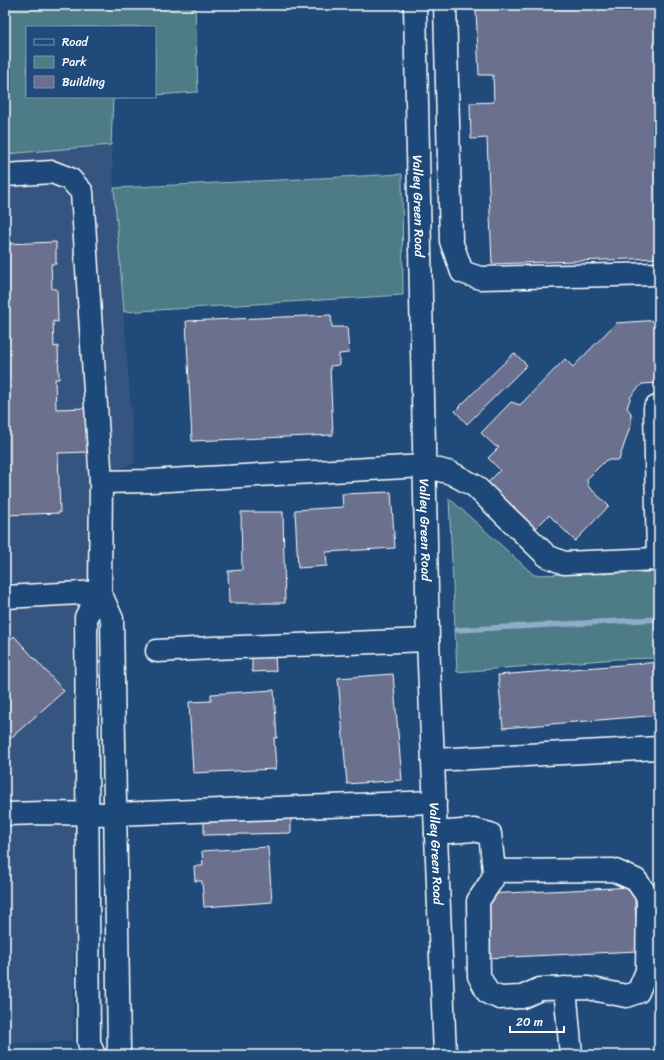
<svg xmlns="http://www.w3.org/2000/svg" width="664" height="1060" viewBox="0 0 664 1060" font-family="Sriracha,sans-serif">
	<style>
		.built { fill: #365580 }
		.green { fill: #4e7c86; stroke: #a6bec2 }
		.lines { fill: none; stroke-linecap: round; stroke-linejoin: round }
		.stream { stroke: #90adc8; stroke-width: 5.5 }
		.building { fill: #6a708e; stroke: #fff }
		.minor-casing { stroke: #fff; stroke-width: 25 }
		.minor { stroke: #1f4a7a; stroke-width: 22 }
		.labels { text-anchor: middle; stroke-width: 3; stroke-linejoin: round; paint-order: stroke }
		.street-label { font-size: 13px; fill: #fff; stroke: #1f4a7a }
	</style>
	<rect width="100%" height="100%" fill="#1f4a7a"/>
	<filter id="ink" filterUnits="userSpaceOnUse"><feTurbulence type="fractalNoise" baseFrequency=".025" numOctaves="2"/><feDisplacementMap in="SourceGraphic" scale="8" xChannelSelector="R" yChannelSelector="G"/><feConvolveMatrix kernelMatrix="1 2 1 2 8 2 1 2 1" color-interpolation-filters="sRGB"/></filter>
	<g filter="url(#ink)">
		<path class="built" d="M 111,145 L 135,463 L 91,479 L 89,577 L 72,623 L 79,894 L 74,954 L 73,1041 L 5,1044 L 5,154 Z"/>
		<path class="green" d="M 5,5 L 195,5 L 198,92 L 155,95 L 155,27 L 27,27 L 27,97 L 132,97 L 113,99 L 111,145 L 5,154 Z
			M 402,174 L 403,295 L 124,312 L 114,188 Z
			M 449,498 L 534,575 L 659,572 L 659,658 L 616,659 L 457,672 Z"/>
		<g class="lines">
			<path class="stream" d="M 457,630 L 659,619"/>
		</g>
		<path class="building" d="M 465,5 L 659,5 L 659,258 L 492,264 L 487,138 L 471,139 L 470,103 L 494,102 L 493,75 L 479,75 L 476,10 L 465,10 Z
			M 56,242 L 56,264 L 51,264 L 52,289 L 57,289 L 58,322 L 53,321 L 54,347 L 58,346 L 59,379 L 55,379 L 56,409 L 88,408 L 89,452 L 58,453 L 60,513 L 5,515 L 5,244 Z
			M 331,315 L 332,327 L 347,327 L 349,353 L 339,354 L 339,365 L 330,366 L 333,435 L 192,441 L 186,321 Z
			M 659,320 L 659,383 L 642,384 L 631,396 L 627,408 L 631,413 L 631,424 L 619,460 L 606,460 L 587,479 L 588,486 L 609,506 L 575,541 L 549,515 L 532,532 L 485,486 L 500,470 L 488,458 L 499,447 L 495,446 L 481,433 L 511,402 L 520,405 L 565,359 L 573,367 L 616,323 Z
			M 514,353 L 527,365 L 467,424 L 455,411 Z
			M 391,492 L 395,548 L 326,552 L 327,566 L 298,568 L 295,510 L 343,507 L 342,494 Z
			M 241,512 L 283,512 L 285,603 L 229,603 L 228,571 L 242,570 Z
			M 14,636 L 64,691 L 5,743 L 5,644 Z
			M 252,656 L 275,656 L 276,671 L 252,672 Z
			M 659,662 L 659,715 L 503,728 L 498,675 Z
			M 393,674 L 402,780 L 347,784 L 338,678 Z
			M 274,690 L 277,738 L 274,738 L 276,769 L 193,773 L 189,702 L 211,701 L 211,694 Z
			M 655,789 L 659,789 L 659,895 Z
			M 291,817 L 291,833 L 204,835 L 204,819 Z
			M 268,847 L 272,902 L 204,907 L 202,881 L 195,881 L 194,866 L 203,866 L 202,851 Z
			M 634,887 L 638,951 L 489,958 L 485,894 Z"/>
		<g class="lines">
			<defs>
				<g id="minor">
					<path id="s1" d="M 415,5 L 428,640 L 445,1055"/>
					<path d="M 445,5 L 451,241 L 462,272 L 480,278 L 659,274"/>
					<path d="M 5,175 L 52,172 L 70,179 L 82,192 L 101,482 L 100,592 L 5,597"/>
					<path d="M 101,482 L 150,481 L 424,466 L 451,473 L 475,486 L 547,556 L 564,563 L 659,559"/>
					<path d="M 658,559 L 655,408 L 659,406"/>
					<path d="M 100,592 L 112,619 L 119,1048 L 117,1055"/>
					<path d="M 157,651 L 213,648 L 428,640"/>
					<path d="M 433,760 L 659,748"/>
					<path d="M 5,814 L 43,813 L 115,814 L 435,802"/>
					<path d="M 436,833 L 474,830 L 490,834 L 494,871 L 492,880 L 478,901 L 479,976 L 488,993 L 500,998 L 522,997 L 540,989 L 588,988 L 626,996 L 638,992 L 647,971 L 648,897 L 636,880 L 613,870 L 494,871"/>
					<path d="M 565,988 L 571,1055"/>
					<path d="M 94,1055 L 89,1043 L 86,617 L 100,592"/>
				</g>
			</defs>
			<use href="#minor" class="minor-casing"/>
			<use href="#minor" class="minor"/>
		</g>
	</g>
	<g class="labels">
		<g class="street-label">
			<text dy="5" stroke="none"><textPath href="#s1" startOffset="201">Valley Green Road</textPath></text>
			<text dy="5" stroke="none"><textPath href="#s1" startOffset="525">Valley Green Road</textPath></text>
			<text dy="5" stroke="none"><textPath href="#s1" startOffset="849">Valley Green Road</textPath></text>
		</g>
	</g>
	<rect width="664" height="1060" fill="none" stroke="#1f4a7a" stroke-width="20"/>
	<rect x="10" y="10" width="644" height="1040" fill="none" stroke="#fff" stroke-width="1.5" filter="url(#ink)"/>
	<rect x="26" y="26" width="130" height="72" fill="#1f4a7a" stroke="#7992af"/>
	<rect x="34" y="39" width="20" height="6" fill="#1f4a7a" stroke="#7992af"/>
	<text x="62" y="46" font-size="12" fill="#ffffff">Road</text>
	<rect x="34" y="56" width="20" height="12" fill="#4e7c86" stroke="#7992af"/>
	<text x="62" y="66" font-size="12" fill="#ffffff">Park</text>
	<rect x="34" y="76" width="20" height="12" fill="#6a708e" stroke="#7992af"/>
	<text x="62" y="86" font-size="12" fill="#ffffff">Building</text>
	<path d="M510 1026v6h54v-6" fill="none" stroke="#ffffff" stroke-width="2"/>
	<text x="516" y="1026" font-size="12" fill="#ffffff" stroke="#1f4a7a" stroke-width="3" paint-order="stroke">20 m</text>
</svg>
